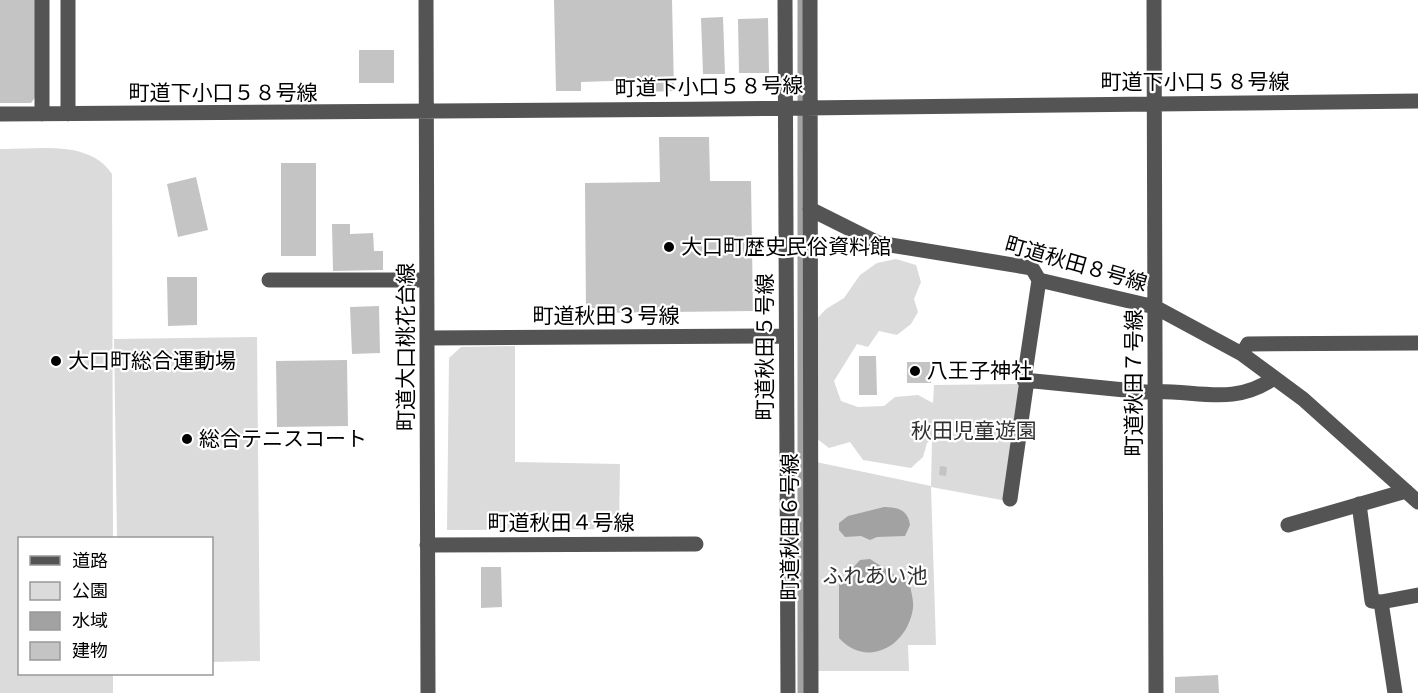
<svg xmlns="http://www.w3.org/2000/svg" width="1418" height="693" viewBox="0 0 1418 693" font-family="Karla,'Noto Sans JP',sans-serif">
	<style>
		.green { fill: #dbdbdb }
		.water { fill: #a2a2a2 }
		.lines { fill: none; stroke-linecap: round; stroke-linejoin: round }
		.stream { stroke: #a2a2a2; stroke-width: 7 }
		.building { fill: #c4c4c4 }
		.minor { stroke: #545454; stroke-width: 15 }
		.poi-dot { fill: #000; stroke: #fff; stroke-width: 2 }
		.labels { text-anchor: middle; stroke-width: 4.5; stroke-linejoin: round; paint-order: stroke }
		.street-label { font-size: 21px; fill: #000; stroke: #fff }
		.poi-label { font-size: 21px; fill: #000; stroke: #fff; text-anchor: start }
		.park-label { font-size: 21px; fill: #323232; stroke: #fff }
	</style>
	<rect width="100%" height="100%" fill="#fff"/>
	<path class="green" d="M 0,149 C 36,150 89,139 112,174 L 113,538 L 20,538 L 20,674 L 113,674 L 113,693 L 0,693 Z
		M 896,259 L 916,265 L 921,282 L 914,299 L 918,312 L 911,324 L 897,335 L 879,331 L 868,347 L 857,344 L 834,381 L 841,401 L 858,407 L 884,406 L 895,397 L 918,395 L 933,403 L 934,385 L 1023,384 L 1007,501 L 931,487 L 936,645 L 908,645 L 909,671 L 817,671 L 816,462 L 931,486 L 932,439 L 927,443 L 923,457 L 911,468 L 863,460 L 850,442 L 829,448 L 812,435 L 803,417 L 801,360 L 809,327 L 826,309 L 844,298 L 860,275 L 877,263 Z
		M 257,337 L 260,661 L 212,662 L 212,538 L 117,538 L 114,339 Z
		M 515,346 L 515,462 L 620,464 L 619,529 L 447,530 L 449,358 L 461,347 Z"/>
	<path class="water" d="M 884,507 C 898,507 908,510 910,525 L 905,536 L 877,537 L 870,540 L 861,536 L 845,537 L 839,530 L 839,523 L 848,516 Z
		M 870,559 L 910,585 C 911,592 914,601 913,608 C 908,646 867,669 839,638 L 839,583 L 860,560 Z"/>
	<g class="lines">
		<path class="stream" d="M 801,0 L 801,693"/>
	</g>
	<path class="building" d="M 0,0 L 37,0 L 37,95 L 31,103 L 0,103 Z
		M 554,0 L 672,0 L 674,91 L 642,92 L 642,80 L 581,82 L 581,91 L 556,91 Z
		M 723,17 L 725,74 L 703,74 L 701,18 Z
		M 768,18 L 769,73 L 739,73 L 738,19 Z
		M 359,50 L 394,50 L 394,83 L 359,83 Z
		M 659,137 L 709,137 L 710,181 L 751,181 L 753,311 L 586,313 L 585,183 L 660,182 Z
		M 281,163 L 316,163 L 316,256 L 281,256 Z
		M 196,177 L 208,230 L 178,237 L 167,184 Z
		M 332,224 L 350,224 L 350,234 L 373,233 L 374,251 L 383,251 L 383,270 L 333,271 Z
		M 167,277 L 197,277 L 197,325 L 168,326 Z
		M 379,306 L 380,353 L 352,354 L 350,307 Z
		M 859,356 L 876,356 L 877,395 L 859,395 Z
		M 347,360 L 348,426 L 277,427 L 276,361 Z
		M 907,362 L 931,362 L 931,383 L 907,383 Z
		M 940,466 L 947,467 L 946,476 L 939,475 Z
		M 481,567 L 501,567 L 502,607 L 481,608 Z
		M 1218,675 L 1219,693 L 1175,693 L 1175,677 Z"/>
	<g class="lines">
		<path class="minor" d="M 42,0 L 42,114
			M 68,0 L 68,114
			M 426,0 L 428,693
			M 785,0 L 788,693
			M 810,0 L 811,693
			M 1154,0 L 1156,693
			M 0,114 C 473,114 945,105 1418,101
			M 810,209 L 878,243 L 1032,268 L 1039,280 L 1155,307 L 1242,354 L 1303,399 L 1418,502
			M 269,280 L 427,280
			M 1039,280 L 1024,380 L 1145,392 C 1193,388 1232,408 1274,378
			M 427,338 L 786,336
			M 1242,354 L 1248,344 L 1418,343
			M 1010,499 L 1027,380
			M 1359,504 L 1372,601 L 1381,602
			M 1288,525 L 1406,491
			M 427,545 L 696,544
			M 1395,693 L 1381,602 L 1418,595"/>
	</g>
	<g class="poi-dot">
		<circle cx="669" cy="247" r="6"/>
		<circle cx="56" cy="361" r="6"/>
		<circle cx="915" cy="371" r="6"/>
		<circle cx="187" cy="439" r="6"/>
	</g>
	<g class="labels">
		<g class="street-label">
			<text x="1195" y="89">町道下小口５８号線</text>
			<text transform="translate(709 87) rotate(-1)" y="7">町道下小口５８号線</text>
			<text x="223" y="100">町道下小口５８号線</text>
			<text transform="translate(1076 264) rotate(16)" y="7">町道秋田８号線</text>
			<text x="606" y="323">町道秋田３号線</text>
			<text transform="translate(406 347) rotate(-90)" y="7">町道大口桃花台線</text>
			<text transform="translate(765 347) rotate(-90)" y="7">町道秋田５号線</text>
			<text transform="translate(1134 383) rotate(-90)" y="7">町道秋田７号線</text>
			<text x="561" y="530">町道秋田４号線</text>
			<text transform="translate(790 527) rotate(-90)" y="7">町道秋田６号線</text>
		</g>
		<g class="poi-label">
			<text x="681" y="254">大口町歴史民俗資料館</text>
			<text x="68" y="368">大口町総合運動場</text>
			<text x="927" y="378">八王子神社</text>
			<text x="199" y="446">総合テニスコート</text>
		</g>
		<g class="park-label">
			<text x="974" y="438">秋田児童遊園</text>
			<text x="875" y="583">ふれあい池</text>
		</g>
	</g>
	<rect x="18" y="537" width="195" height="138" fill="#ffffff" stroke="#999999" stroke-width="1.5"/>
	<rect x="30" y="556" width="30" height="9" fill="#545454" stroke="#999999" stroke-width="1.5"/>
	<text x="72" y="567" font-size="18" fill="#000000">道路</text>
	<rect x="30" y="582" width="30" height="18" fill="#dbdbdb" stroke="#999999" stroke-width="1.5"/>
	<text x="72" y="597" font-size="18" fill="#000000">公園</text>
	<rect x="30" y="612" width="30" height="18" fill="#a2a2a2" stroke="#999999" stroke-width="1.5"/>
	<text x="72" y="627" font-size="18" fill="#000000">水域</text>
	<rect x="30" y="642" width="30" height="18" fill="#c4c4c4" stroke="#999999" stroke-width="1.5"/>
	<text x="72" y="657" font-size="18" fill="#000000">建物</text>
</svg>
